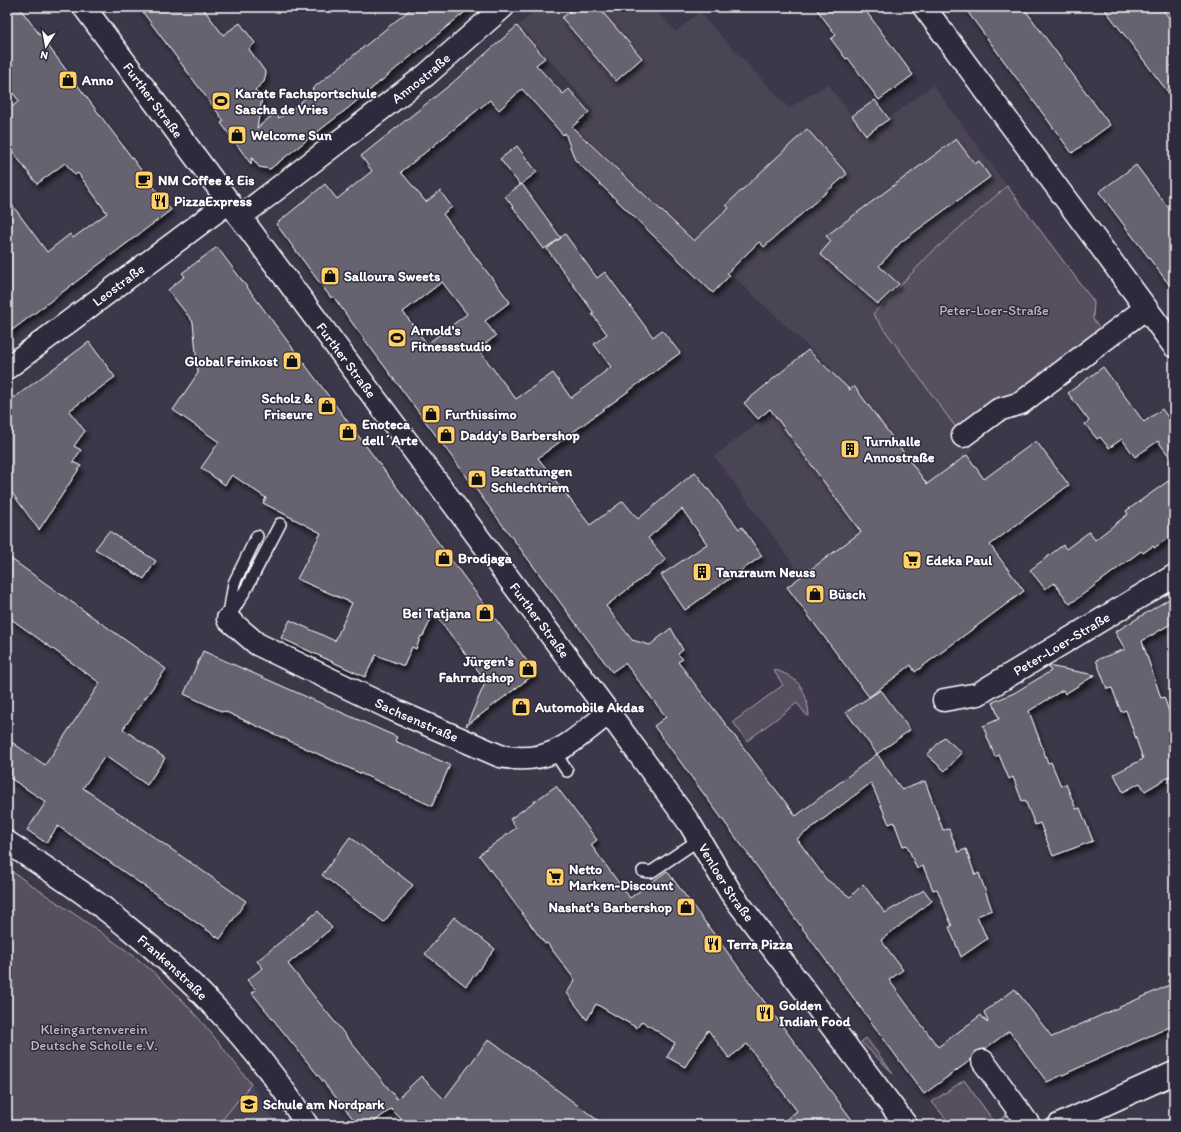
<svg xmlns="http://www.w3.org/2000/svg" width="1181" height="1132" viewBox="0 0 1181 1132" font-family="Itim,sans-serif">
	<style>
		.built { fill: #494455 }
		.green { fill: #555060; stroke: #aaa8b0 }
		.building { fill: #666270; stroke: #fff; fill-rule: evenodd; filter: url(#shadow) }
		.lines { fill: none; stroke-linecap: round; stroke-linejoin: round }
		.service-casing { stroke: #fff; stroke-width: 14 }
		.minor-casing { stroke: #fff; stroke-width: 25 }
		.secondary-casing { stroke: #fff; stroke-width: 25 }
		.service { stroke: #2f2a3d; stroke-width: 11 }
		.minor { stroke: #2f2a3d; stroke-width: 22 }
		.secondary { stroke: #2f2a3d; stroke-width: 22 }
		.labels { text-anchor: middle; stroke-width: 3; stroke-linejoin: round; paint-order: stroke }
		.street-label { font-size: 14px; fill: #fff; stroke: #2f2a3d }
		.poi-label { font-size: 14px; font-weight: bold; fill: #fff; stroke: #2f2a3d; text-anchor: start }
		.park-label { font-size: 14px; fill: #bbb9bf; stroke: #2f2a3d }
	</style>
	<defs>
		<filter id="shadow"><feDropShadow dx="2.5" dy="4.5" stdDeviation="2" flood-color="#0009"/></filter>
	</defs>
	<rect width="100%" height="100%" fill="#3c3749"/>
	<filter id="ink" filterUnits="userSpaceOnUse"><feTurbulence type="fractalNoise" baseFrequency=".025" numOctaves="2"/><feDisplacementMap in="SourceGraphic" scale="8" xChannelSelector="R" yChannelSelector="G"/><feConvolveMatrix kernelMatrix="1 2 1 2 8 2 1 2 1" color-interpolation-filters="sRGB"/></filter>
	<g filter="url(#ink)">
		<path class="built" d="M 539,7 L 653,7 L 676,32 L 699,12 L 789,108 L 828,84 L 866,135 L 933,85 L 1007,186 L 932,252 L 914,272 L 963,436 L 974,450 L 802,576 L 714,456 L 831,368 L 578,131 L 594,111 L 519,25 Z
			M 251,1084 L 277,1125 L 218,1125 Z"/>
		<path class="green" d="M 1007,186 L 1094,302 L 1093,319 L 1103,332 L 1013,399 L 957,429 L 873,314 L 932,252 Z
			M 776,670 C 800,679 806,689 809,715 L 808,717 L 797,703 L 747,741 L 733,722 L 783,685 L 774,671 Z
			M 7,868 C 46,896 88,922 127,951 C 177,987 214,1036 251,1084 L 218,1125 L 7,1125 Z
			M 866,1038 L 893,1073 L 861,1042 Z
			M 964,1080 L 995,1123 L 1011,1112 L 1014,1115 L 1001,1125 L 951,1125 L 932,1102 Z"/>
		<path class="building" d="M 7,7 L 19,7 L 171,210 L 7,334 L 7,198 L 47,252 L 70,234 L 73,238 L 107,213 L 78,173 L 75,175 L 65,163 L 37,184 L 7,144 L 7,111 L 19,101 L 7,85 Z
			M 139,7 L 202,7 L 223,35 L 240,23 L 255,43 L 249,49 L 266,73 L 264,82 L 255,90 L 262,98 L 257,128 L 275,113 L 279,118 L 296,106 L 314,91 L 312,89 L 413,7 L 471,7 L 347,109 L 270,169 L 259,167 L 252,158 L 251,164 L 221,123 L 224,121 Z
			M 575,7 L 598,7 L 642,58 L 616,81 L 562,18 Z
			M 815,7 L 863,7 L 913,75 L 879,100 L 848,58 L 846,59 L 831,39 L 836,35 Z
			M 964,7 L 1023,7 L 1110,125 L 1072,153 Z
			M 1103,7 L 1161,7 L 1174,25 L 1174,100 Z
			M 517,26 L 545,58 L 536,65 L 563,94 L 569,89 L 589,112 L 572,127 L 694,241 L 729,208 L 726,205 L 807,129 L 847,174 L 764,247 L 759,242 L 727,273 L 730,275 L 713,293 L 575,160 L 565,133 L 563,135 L 522,89 L 499,110 L 490,100 L 401,172 L 426,202 L 440,191 L 452,207 L 443,214 L 510,302 L 485,321 L 496,336 L 478,349 L 516,399 L 553,373 L 571,398 L 611,367 L 594,344 L 607,334 L 592,314 L 594,313 L 547,249 L 565,234 L 597,278 L 605,272 L 653,337 L 662,330 L 680,353 L 538,458 L 590,525 L 623,501 L 638,519 L 695,472 L 739,529 L 742,527 L 762,556 L 685,610 L 661,575 L 707,544 L 682,509 L 648,538 L 666,560 L 606,606 L 632,640 L 650,645 L 671,628 L 683,650 L 678,654 L 683,659 L 678,662 L 796,816 L 877,754 L 846,712 L 881,690 L 910,730 L 877,754 L 902,790 L 925,781 L 943,830 L 949,829 L 958,852 L 966,849 L 975,875 L 979,873 L 992,910 L 977,916 L 987,939 L 961,957 L 949,927 L 952,926 L 937,889 L 933,890 L 923,866 L 917,869 L 907,845 L 903,846 L 894,822 L 889,824 L 871,783 L 797,839 L 826,879 L 850,897 L 863,884 L 885,913 L 924,890 L 932,901 L 881,940 L 903,970 L 889,980 L 938,1047 L 981,1015 L 987,1023 L 988,1022 L 984,1012 L 1015,989 L 1052,1037 L 1174,983 L 1174,1025 L 1047,1082 L 1009,1031 L 985,1049 L 975,1051 L 971,1060 L 924,1094 L 654,726 L 666,717 L 625,663 L 612,672 L 350,320 L 333,296 L 331,298 L 276,224 L 325,184 L 337,199 L 372,171 L 361,156 L 451,84 ZM 442,282 L 467,314 L 427,344 L 403,312 Z
			M 875,100 L 889,119 L 866,135 L 852,116 Z
			M 956,139 L 975,164 L 979,161 L 990,177 L 901,242 L 879,266 L 899,284 L 878,304 L 820,254 L 831,241 L 826,236 Z
			M 517,146 L 537,172 L 520,185 L 500,159 Z
			M 1136,165 L 1174,215 L 1174,291 L 1099,192 Z
			M 522,184 L 561,238 L 544,249 L 505,196 Z
			M 217,247 L 536,673 L 466,726 L 486,681 L 434,613 L 423,636 L 421,636 L 416,649 L 412,647 L 404,666 L 376,655 L 365,677 L 281,638 L 290,620 L 335,641 L 352,603 L 297,579 L 321,533 L 263,503 L 266,498 L 232,475 L 225,485 L 201,468 L 219,442 L 173,410 L 198,373 L 193,322 L 168,290 L 185,276 L 182,273 Z
			M 89,342 L 115,377 L 69,411 L 85,431 L 74,446 L 81,450 L 73,462 L 81,466 L 39,530 L 7,486 L 7,403 Z
			M 808,350 L 850,390 L 854,386 L 927,484 L 967,455 L 984,479 L 1036,441 L 1069,485 L 990,545 L 1024,591 L 915,672 L 911,665 L 869,697 L 787,587 L 861,532 L 770,409 L 758,419 L 744,403 Z
			M 1103,367 L 1144,422 L 1162,409 L 1174,426 L 1174,463 L 1158,441 L 1135,457 L 1122,439 L 1109,448 L 1100,437 L 1097,439 L 1085,424 L 1089,421 L 1068,393 Z
			M 1174,477 L 1174,534 L 1154,548 L 1153,546 L 1143,553 L 1141,551 L 1070,604 L 1054,583 L 1045,589 L 1030,570 L 1063,545 L 1066,549 L 1089,532 L 1095,540 L 1128,514 L 1126,511 Z
			M 109,531 L 156,561 L 144,579 L 95,549 Z
			M 7,556 L 166,669 L 123,729 L 165,758 L 147,785 L 105,756 L 83,788 L 246,901 L 220,939 L 58,826 L 46,843 L 27,830 L 46,802 L 7,776 L 7,739 L 45,765 L 100,683 L 7,616 Z
			M 1174,596 L 1174,622 L 1142,641 L 1161,698 L 1164,697 L 1174,726 L 1174,774 L 1145,791 L 1140,783 L 1123,792 L 1114,774 L 1143,759 L 1126,710 L 1121,712 L 1112,688 L 1107,689 L 1096,660 L 1125,649 L 1115,632 Z
			M 203,651 L 397,737 L 395,741 L 450,765 L 432,806 L 224,711 L 223,712 L 184,694 Z
			M 1048,666 L 1095,675 L 1065,694 L 1063,690 L 1029,711 L 1048,763 L 1051,762 L 1061,786 L 1066,784 L 1076,809 L 1080,808 L 1093,841 L 1053,856 L 1040,823 L 1035,825 L 1025,800 L 1022,801 L 1013,777 L 1009,779 L 999,755 L 995,757 L 983,726 L 999,719 L 993,702 L 1014,693 L 1051,671 Z
			M 944,737 L 962,753 L 945,771 L 927,755 Z
			M 556,786 L 597,840 L 591,845 L 630,898 L 667,871 L 856,1125 L 779,1125 L 797,1111 L 747,1044 L 729,1058 L 708,1030 L 685,1067 L 667,1057 L 675,1043 L 642,1021 L 637,1028 L 596,1004 L 587,1020 L 567,993 L 575,980 L 547,943 L 545,944 L 479,855 L 516,828 L 510,819 Z
			M 350,837 L 413,885 L 384,922 L 322,875 Z
			M 318,911 L 332,928 L 288,964 L 397,1099 L 421,1076 L 444,1099 L 489,1039 L 604,1125 L 407,1125 L 391,1109 L 370,1125 L 358,1125 L 252,993 L 256,990 L 247,980 L 263,968 L 257,961 Z
			M 454,917 L 495,949 L 466,986 L 425,954 Z"/>
		<g class="lines">
			<defs>
				<path id="service" d="M 229,614 L 234,583 L 257,536
					M 228,619 L 246,589 L 280,524
					M 555,753 L 567,771
					M 643,871 L 651,872 L 700,839"/>
				<g id="minor">
					<path d="M 924,7 L 1174,346"/>
					<path id="s1" d="M 240,217 L 426,75 L 503,7"/>
					<path id="s2" d="M 7,368 L 229,202"/>
					<path d="M 963,436 L 998,410 L 1021,403 L 1146,308"/>
					<path id="s3" d="M 228,619 L 257,644 L 396,711 L 500,756 C 553,766 570,742 609,713"/>
					<path id="s4" d="M 944,700 L 978,694 L 1174,576"/>
					<path id="s5" d="M 7,842 C 47,869 89,895 126,926 C 196,982 259,1049 307,1125"/>
					<path d="M 983,1061 L 1029,1125"/>
					<path d="M 1059,1125 L 1174,1073"/>
				</g>
				<g id="secondary">
					<path id="s6" d="M 84,7 L 617,724 L 690,824 L 731,893 L 906,1125"/>
				</g>
			</defs>
			<use href="#service" class="service-casing"/>
			<use href="#minor" class="minor-casing"/>
			<use href="#secondary" class="secondary-casing"/>
			<use href="#service" class="service"/>
			<use href="#minor" class="minor"/>
			<use href="#secondary" class="secondary"/>
		</g>
	</g>
	<defs>
		<symbol id="shop-square" viewBox="-11 -11 22 22"><rect x="-9" y="-9" width="18" height="18" rx="4" fill="#ffd166" stroke="#2f2a3d"/><path d="M-5-2.5h2.3a2.7 3.5 0 0 1 5.4 0H5L5.5 6h-11ZM-1.5-2.5h3a1.5 2.3 0 0 0-3 0Z" fill="#111"/></symbol>
		<symbol id="stadium-square" viewBox="-11 -11 22 22"><rect x="-9" y="-9" width="18" height="18" rx="4" fill="#ffd166" stroke="#2f2a3d"/><path d="M0-5a6.5 5 0 1 0 0 10a6.5 5 0 1 0 0-10ZM-3.5-1.8h7v3.6h-7Z" fill="#111"/></symbol>
		<symbol id="cafe-square" viewBox="-11 -11 22 22"><rect x="-9" y="-9" width="18" height="18" rx="4" fill="#ffd166" stroke="#2f2a3d"/><path d="M-5.5-4.5H6V0H3Q3 3.5 0 3.5H-2.5Q-5.5 3.5-5.5 0ZM3-3.2v2h1.7v-2ZM-6 4.5H4V6H-6Z" fill="#111"/></symbol>
		<symbol id="restaurant-square" viewBox="-11 -11 22 22"><rect x="-9" y="-9" width="18" height="18" rx="4" fill="#ffd166" stroke="#2f2a3d"/><path d="M-5-6h1v4h1v-4h1v4h1v-4h1v5L-1.5 .5V6h-2V.5L-5-1ZM5-6V6H3V1.5H1.5Q1.5-4 5-6Z" fill="#111"/></symbol>
		<symbol id="building-square" viewBox="-11 -11 22 22"><rect x="-9" y="-9" width="18" height="18" rx="4" fill="#ffd166" stroke="#2f2a3d"/><path d="M-4-6H4V6H1V3H-1V6H-4ZM-2.5-4.3h1.7v1.8h-1.7ZM.8-4.3h1.7v1.8H.8ZM-2.5-1h1.7V.8h-1.7ZM.8-1h1.7V.8H.8Z" fill="#111"/></symbol>
		<symbol id="supermarket-square" viewBox="-11 -11 22 22"><rect x="-9" y="-9" width="18" height="18" rx="4" fill="#ffd166" stroke="#2f2a3d"/><path d="M-6-5.5h2.5l.6 2H6L4.5 2H-2.5L-4.4-4H-6ZM-1.5 3.2a1.3 1.3 0 1 0 .1 0ZM3 3.2a1.3 1.3 0 1 0 .1 0Z" fill="#111"/></symbol>
		<symbol id="school-square" viewBox="-11 -11 22 22"><rect x="-9" y="-9" width="18" height="18" rx="4" fill="#ffd166" stroke="#2f2a3d"/><path d="M0-5L7-2L0 1L-7-2ZM-4 1L0 2.5L4 1V4Q0 6-4 4Z" fill="#111"/></symbol>
	</defs>
	<g fill-rule="evenodd">
		<use href="#shop-square" x="57" y="69" width="22" height="22"/>
		<use href="#stadium-square" x="210" y="90" width="22" height="22"/>
		<use href="#shop-square" x="226" y="124" width="22" height="22"/>
		<use href="#cafe-square" x="133" y="169" width="22" height="22"/>
		<use href="#restaurant-square" x="149" y="190" width="22" height="22"/>
		<use href="#shop-square" x="319" y="265" width="22" height="22"/>
		<use href="#stadium-square" x="386" y="327" width="22" height="22"/>
		<use href="#shop-square" x="281" y="350" width="22" height="22"/>
		<use href="#shop-square" x="316" y="395" width="22" height="22"/>
		<use href="#shop-square" x="420" y="403" width="22" height="22"/>
		<use href="#shop-square" x="337" y="421" width="22" height="22"/>
		<use href="#shop-square" x="435" y="424" width="22" height="22"/>
		<use href="#building-square" x="839" y="438" width="22" height="22"/>
		<use href="#shop-square" x="466" y="468" width="22" height="22"/>
		<use href="#shop-square" x="433" y="547" width="22" height="22"/>
		<use href="#supermarket-square" x="901" y="549" width="22" height="22"/>
		<use href="#building-square" x="691" y="561" width="22" height="22"/>
		<use href="#shop-square" x="804" y="583" width="22" height="22"/>
		<use href="#shop-square" x="474" y="602" width="22" height="22"/>
		<use href="#shop-square" x="517" y="658" width="22" height="22"/>
		<use href="#shop-square" x="510" y="696" width="22" height="22"/>
		<use href="#supermarket-square" x="544" y="866" width="22" height="22"/>
		<use href="#shop-square" x="675" y="896" width="22" height="22"/>
		<use href="#restaurant-square" x="702" y="933" width="22" height="22"/>
		<use href="#restaurant-square" x="754" y="1002" width="22" height="22"/>
		<use href="#school-square" x="238" y="1093" width="22" height="22"/>
	</g>
	<g class="labels">
		<g class="street-label">
			<text dy="5" stroke="none"><textPath href="#s1" startOffset="228">Annostraße</textPath></text>
			<text dy="5" stroke="none"><textPath href="#s6" startOffset="116">Further Straße</textPath></text>
			<text dy="5" stroke="none"><textPath href="#s2" startOffset="139">Leostraße</textPath></text>
			<text dy="5" stroke="none"><textPath href="#s6" startOffset="440">Further Straße</textPath></text>
			<text dy="5" stroke="none"><textPath href="#s6" startOffset="764">Further Straße</textPath></text>
			<text dy="5" stroke="none"><textPath href="#s4" startOffset="132">Peter-Loer-Straße</textPath></text>
			<text dy="5" stroke="none"><textPath href="#s3" startOffset="215">Sachsenstraße</textPath></text>
			<text dy="5" stroke="none"><textPath href="#s6" startOffset="1086">Venloer Straße</textPath></text>
			<text dy="5" stroke="none"><textPath href="#s5" startOffset="208">Frankenstraße</textPath></text>
		</g>
		<g class="poi-label">
			<text x="82" y="85">Anno</text>
			<text x="235" y="98">Karate Fachsportschule<tspan x="235" dy="16">Sascha de Vries</tspan></text>
			<text x="251" y="140">Welcome Sun</text>
			<text x="158" y="185">NM Coffee &amp; Eis</text>
			<text x="174" y="206">PizzaExpress</text>
			<text x="344" y="281">Salloura Sweets</text>
			<text x="411" y="335">Arnold's<tspan x="411" dy="16">Fitnessstudio</tspan></text>
			<text x="278" y="366" text-anchor="end">Global Feinkost</text>
			<text x="313" y="403" text-anchor="end">Scholz &amp;<tspan x="313" dy="16">Friseure</tspan></text>
			<text x="445" y="419">Furthissimo</text>
			<text x="362" y="429">Enoteca<tspan x="362" dy="16">dell´Arte</tspan></text>
			<text x="460" y="440">Daddy's Barbershop</text>
			<text x="864" y="446">Turnhalle<tspan x="864" dy="16">Annostraße</tspan></text>
			<text x="491" y="476">Bestattungen<tspan x="491" dy="16">Schlechtriem</tspan></text>
			<text x="458" y="563">Brodjaga</text>
			<text x="926" y="565">Edeka Paul</text>
			<text x="716" y="577">Tanzraum Neuss</text>
			<text x="829" y="599">Büsch</text>
			<text x="471" y="618" text-anchor="end">Bei Tatjana</text>
			<text x="514" y="666" text-anchor="end">Jürgen's<tspan x="514" dy="16">Fahrradshop</tspan></text>
			<text x="535" y="712">Automobile Akdas</text>
			<text x="569" y="874">Netto<tspan x="569" dy="16">Marken-Discount</tspan></text>
			<text x="672" y="912" text-anchor="end">Nashat's Barbershop</text>
			<text x="727" y="949">Terra Pizza</text>
			<text x="779" y="1010">Golden<tspan x="779" dy="16">Indian Food</tspan></text>
			<text x="263" y="1109">Schule am Nordpark</text>
		</g>
		<g class="park-label">
			<text x="994" y="315">Peter-Loer-Straße</text>
			<text x="94" y="1034">Kleingartenverein<tspan x="94" dy="16">Deutsche Scholle e.V.</tspan></text>
		</g>
	</g>
	<rect width="1181" height="1132" fill="none" stroke="#2f2a3d" stroke-width="24"/>
	<rect x="12" y="12" width="1157" height="1108" fill="none" stroke="#fff" stroke-width="1.5" filter="url(#ink)"/>
	<g transform="translate(46 46) rotate(191)" stroke="#2f2a3d" stroke-width="3" paint-order="stroke">
	<path d="M0-3L7 15L0 10L-7 15Z" fill="#ffffff"/>
	<text y="-6" font-size="11" font-weight="bold" text-anchor="middle" fill="#ffffff">N</text>
	</g>
</svg>
